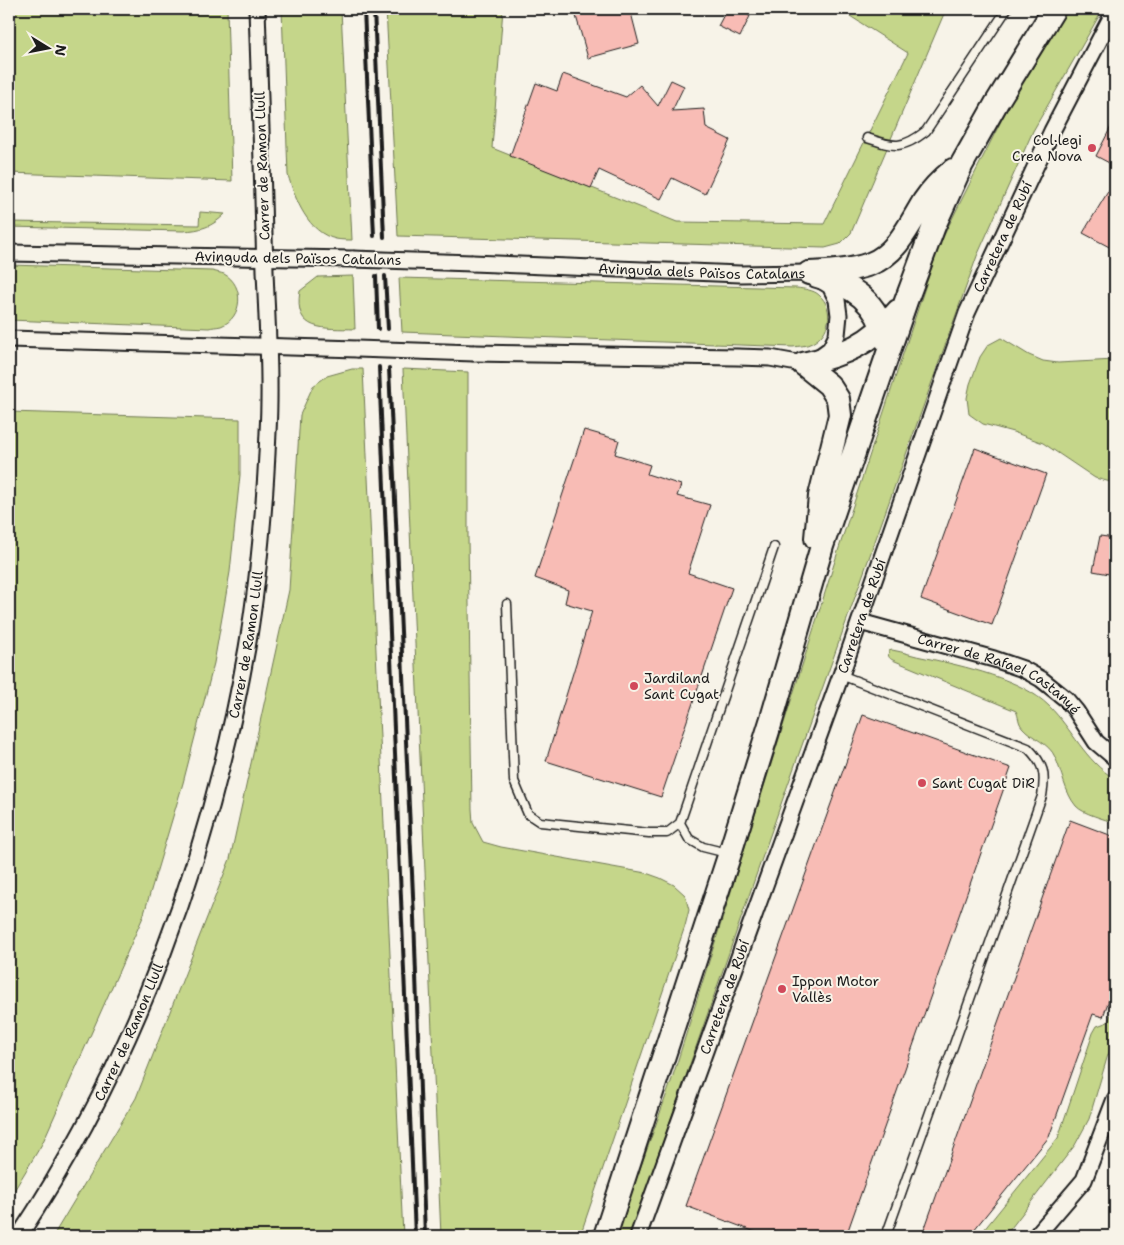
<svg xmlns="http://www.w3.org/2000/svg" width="1124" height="1245" viewBox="0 0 1124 1245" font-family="'Shantell Sans',sans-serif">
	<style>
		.green { fill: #c5d68a; stroke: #707953 }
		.building { fill: #f8bcb5; stroke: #1c1c1c }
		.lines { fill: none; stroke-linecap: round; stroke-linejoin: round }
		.lane-casing { stroke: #1c1c1c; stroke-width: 11 }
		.street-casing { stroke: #1c1c1c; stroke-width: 19 }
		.secondary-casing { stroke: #1c1c1c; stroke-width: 26 }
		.lane { stroke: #f7f3e8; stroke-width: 8 }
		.street { stroke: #f7f3e8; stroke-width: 15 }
		.secondary { stroke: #f7f3e8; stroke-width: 22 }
		.rail { stroke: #1c1c1c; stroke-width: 4 }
		.street-bridge-casing { stroke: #1c1c1c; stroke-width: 19; stroke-linecap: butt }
		.street-bridge { stroke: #f7f3e8; stroke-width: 15 }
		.poi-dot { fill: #d1495b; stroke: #f7f3e8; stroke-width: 2 }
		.labels { text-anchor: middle; stroke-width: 4; stroke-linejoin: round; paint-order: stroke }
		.poi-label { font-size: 14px; fill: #1c1c1c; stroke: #f7f3e8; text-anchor: start }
		.street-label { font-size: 14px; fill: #1c1c1c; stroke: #f7f3e8 }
	</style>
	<rect width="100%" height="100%" fill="#f7f3e8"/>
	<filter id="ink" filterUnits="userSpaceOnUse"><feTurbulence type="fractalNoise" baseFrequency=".02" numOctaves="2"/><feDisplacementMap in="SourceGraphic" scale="10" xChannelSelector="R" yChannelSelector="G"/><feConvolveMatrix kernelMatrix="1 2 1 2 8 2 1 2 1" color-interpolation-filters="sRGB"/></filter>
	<g filter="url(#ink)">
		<path class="green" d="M 9,9 L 227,9 L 232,181 L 9,173 Z
			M 282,9 L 341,9 L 352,240 C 347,240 341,240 336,239 C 308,233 295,199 288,175 Z
			M 386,9 L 503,9 L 492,148 L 677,222 L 824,224 L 908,53 L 839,9 L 946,9 L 851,233 L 840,244 L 825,248 L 398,236 Z
			M 1067,9 L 1103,9 L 1033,131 L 977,256 L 781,804 L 639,1210 L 630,1236 L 616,1236 L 671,1082 L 840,545 L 939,245 L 1011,101 Z
			M 200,212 L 225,214 C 212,227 201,230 183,231 L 9,227 L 9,222 L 199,225 Z
			M 9,265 L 212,271 C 216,272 221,273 224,274 C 245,285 243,318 221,326 C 217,327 212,327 209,328 L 9,320 Z
			M 353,276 L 355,329 C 325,328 293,333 300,291 L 318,277 Z
			M 399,278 L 797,288 C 804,289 814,290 819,295 C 835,309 830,334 812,343 C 807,346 799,346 793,347 L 402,332 Z
			M 1001,338 L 1029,355 L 1043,361 L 1058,363 L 1115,360 L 1115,483 L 1095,478 L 1043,443 L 1013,432 L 983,424 L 969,414 L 967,398 L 970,384 L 980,357 L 988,345 Z
			M 352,369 L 363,369 L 403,1236 L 53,1236 L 136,1098 L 230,859 L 289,590 L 300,415 L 313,386 L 327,376 Z
			M 403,369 L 468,372 L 468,537 L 472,809 L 473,823 L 483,842 L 501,847 L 646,873 L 660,878 L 674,885 L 685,895 L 689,910 L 685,926 L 580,1236 L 441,1236 Z
			M 9,412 L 240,419 L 240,475 L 230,572 L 214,663 L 183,783 L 143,917 L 42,1144 L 9,1199 Z
			M 892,650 C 904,652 914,656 926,658 C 963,666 1022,679 1049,706 C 1073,730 1084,760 1115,779 L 1115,823 C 1105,819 1083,814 1076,806 C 1065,793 1062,772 1055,757 C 1049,743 1033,739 1023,728 C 1018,723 1019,717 1016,711 L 895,661 C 890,659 887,657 889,651 Z
			M 1115,1004 L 1115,1038 L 1107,1058 L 1089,1119 L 1075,1145 L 1005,1236 L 979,1236 L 1058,1138 L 1093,1033 L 1097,1026 L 1108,1022 Z"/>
		<path class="building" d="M 574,9 L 630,9 L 639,44 L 588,58 Z
			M 727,9 L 735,9 L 750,16 L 740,37 L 718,26 Z
			M 563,74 L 626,97 L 640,85 L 658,106 L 671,80 L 684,86 L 672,111 L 704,109 L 706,128 L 730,140 L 705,194 L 672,178 L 661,199 L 599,170 L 591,188 L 510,156 L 536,83 L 557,91 Z
			M 1115,119 L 1115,166 L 1096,156 Z
			M 1115,180 L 1115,250 L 1083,233 Z
			M 584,430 L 619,440 L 615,454 L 650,465 L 647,474 L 681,485 L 677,496 L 710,505 L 688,573 L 732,588 L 661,797 L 546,761 L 592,611 L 565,603 L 568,590 L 535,578 Z
			M 975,448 L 1046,474 L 992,625 L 921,599 Z
			M 1100,536 L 1115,538 L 1115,575 L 1093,571 Z
			M 863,715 L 1011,768 L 846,1236 L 766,1236 L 686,1206 Z
			M 1070,820 L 1115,837 L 1115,982 L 1103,1017 L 1093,1014 L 1049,1137 L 969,1236 L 922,1236 Z"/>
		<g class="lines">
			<defs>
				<path id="lane" d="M 867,138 C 894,147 902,150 926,131 L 1007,9
					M 507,604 L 514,781 L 528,814 L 540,822 L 649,833 L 667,833 L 680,823
					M 841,675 L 1028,748 C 1044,764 1046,774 1042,796 L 886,1236
					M 727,853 L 703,847 L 689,839 L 680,823 L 774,547"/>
				<g id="street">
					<path d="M 9,253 L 353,259"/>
					<path id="s1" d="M 472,263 L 740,274 L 809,273 L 830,286 L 837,300 L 839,315 L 837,335 L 830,349 L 819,357 L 803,364 L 770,358 L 737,357 L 474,353"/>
					<path d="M 9,339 L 357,349"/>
					<path id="s2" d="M 860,622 L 994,659 L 1023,669 L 1041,679 L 1066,699 L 1076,711 L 1096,742 L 1115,758"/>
					<path id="s3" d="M 19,1236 C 135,1060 210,856 247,648 C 259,577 265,504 268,432 C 271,379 267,324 265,271 C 263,184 260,96 257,9"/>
					<path id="s4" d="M 638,1236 L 841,675 L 967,313 L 1052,131 L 1115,10"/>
					<path d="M 1036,1236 L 1084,1180 L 1115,1099"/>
				</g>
				<path id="secondary" d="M 809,273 C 829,272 850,271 870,264 C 897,254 910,224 924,201 C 932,189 942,179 953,170
					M 817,276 C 853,285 878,302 886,340
					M 803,364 L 829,385 L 838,399 L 840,415 L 820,496 L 816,538
					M 803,364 C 844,355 871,344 898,311
					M 605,1236 L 730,853 L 772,718 L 822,546 L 906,301 L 934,226 L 962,164 L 997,102 L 1054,9"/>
			</defs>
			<use href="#lane" class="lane-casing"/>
			<use href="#street" class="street-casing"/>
			<use href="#secondary" class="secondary-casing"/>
			<use href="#lane" class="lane"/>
			<use href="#street" class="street"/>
			<use href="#secondary" class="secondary"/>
			<path class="rail" d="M 364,9 L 374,236
				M 374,9 L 384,237
				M 376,276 L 378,329
				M 385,276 L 388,329
				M 379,367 L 415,1236
				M 389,368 L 414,917 L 425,1236"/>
			<defs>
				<path id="street-bridge" d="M 353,259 L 472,263
					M 357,349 L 474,353"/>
			</defs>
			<use href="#street-bridge" class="street-bridge-casing"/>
			<use href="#street-bridge" class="street-bridge"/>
		</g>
	</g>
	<g class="poi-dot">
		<circle cx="1092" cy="148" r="5"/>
		<circle cx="634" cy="686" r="5"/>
		<circle cx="922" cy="783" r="5"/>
		<circle cx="782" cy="989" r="5"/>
	</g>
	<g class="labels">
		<g class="poi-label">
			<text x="1082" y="145" text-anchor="end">Col·legi<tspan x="1082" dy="16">Crea Nova</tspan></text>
			<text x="644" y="683">Jardiland<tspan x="644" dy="16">Sant Cugat</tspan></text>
			<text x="932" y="788">Sant Cugat DiR</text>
			<text x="792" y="986">Ippon Motor<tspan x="792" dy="16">Vallès</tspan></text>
		</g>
		<g class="street-label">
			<text transform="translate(262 166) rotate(-92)" y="5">Carrer de Ramon Llull</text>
			<text dy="5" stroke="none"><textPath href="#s4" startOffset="1064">Carretera de Rubí</textPath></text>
			<text transform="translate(298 258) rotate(1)" y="5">Avinguda dels Països Catalans</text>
			<text dy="5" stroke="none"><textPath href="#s1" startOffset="230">Avinguda dels Països Catalans</textPath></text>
			<text dy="5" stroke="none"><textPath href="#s4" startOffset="659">Carretera de Rubí</textPath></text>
			<text dy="5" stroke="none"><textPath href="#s3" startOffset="638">Carrer de Ramon Llull</textPath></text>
			<text dy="5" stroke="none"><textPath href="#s2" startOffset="150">Carrer de Rafael Castanyé</textPath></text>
			<text dy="5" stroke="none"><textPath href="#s4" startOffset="254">Carretera de Rubí</textPath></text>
			<text dy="5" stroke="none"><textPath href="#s3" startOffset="232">Carrer de Ramon Llull</textPath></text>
		</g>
	</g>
	<rect width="1124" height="1245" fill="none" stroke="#f7f3e8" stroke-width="30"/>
	<rect x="15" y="15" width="1094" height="1215" fill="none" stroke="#1c1c1c" stroke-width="2" filter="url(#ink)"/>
	<g transform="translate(48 48) rotate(100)" stroke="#f7f3e8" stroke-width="4" paint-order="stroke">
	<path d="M0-4L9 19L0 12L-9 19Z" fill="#1c1c1c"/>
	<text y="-8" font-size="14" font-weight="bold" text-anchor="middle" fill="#1c1c1c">N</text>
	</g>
</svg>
